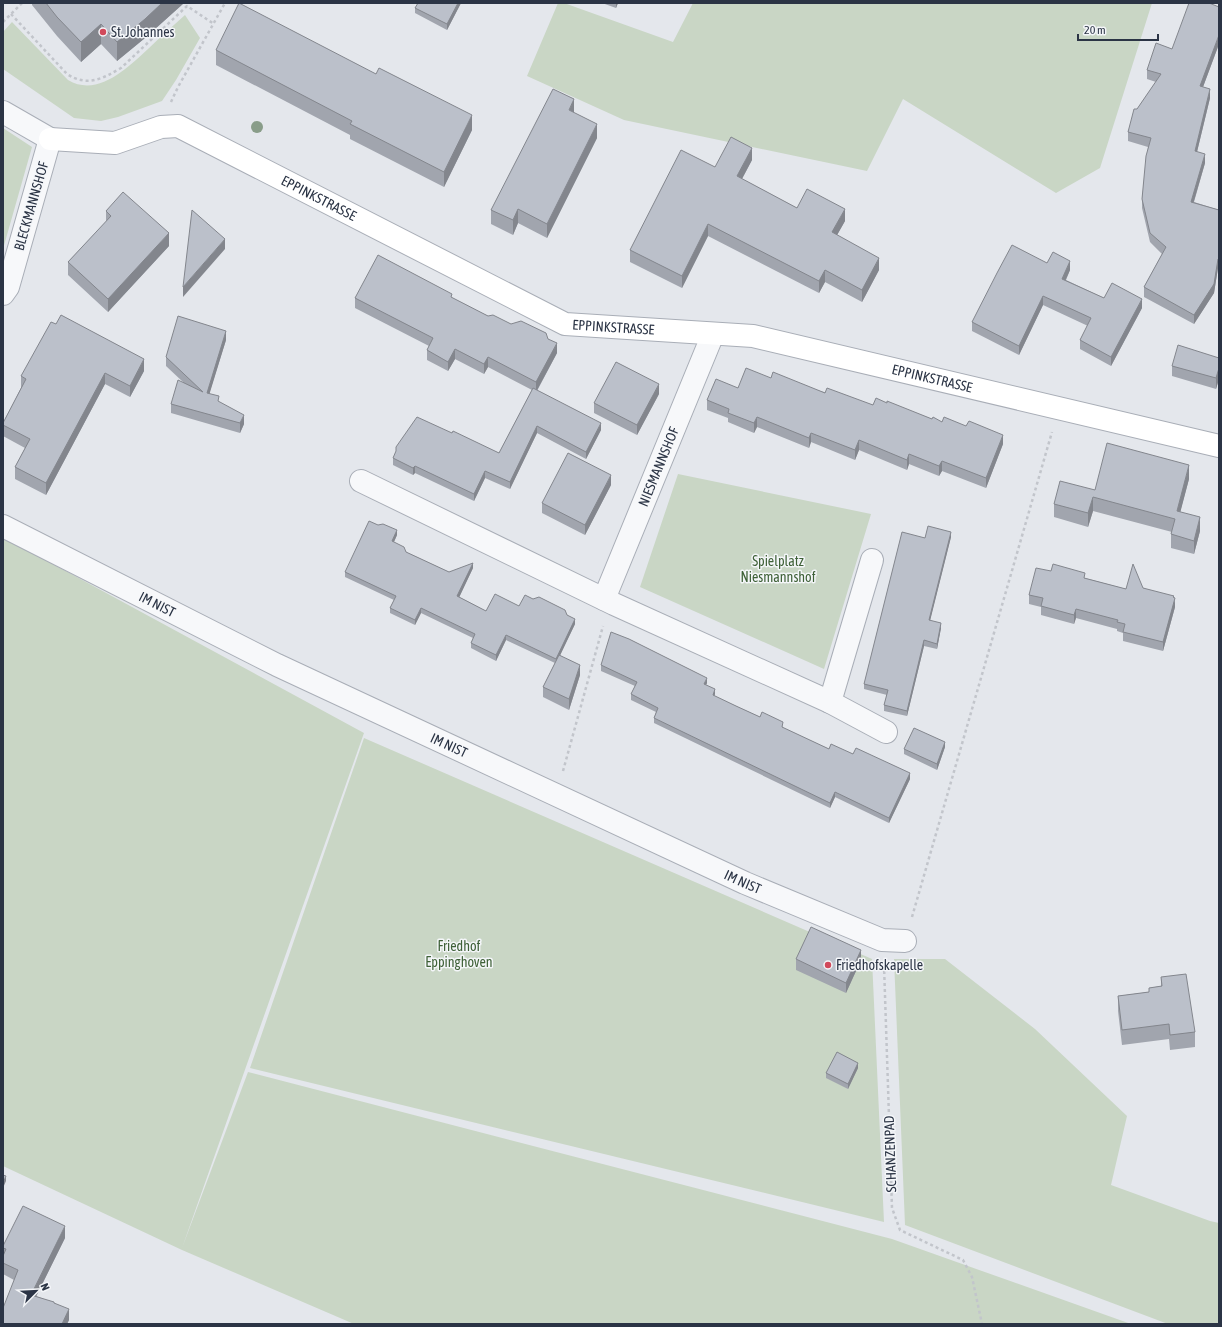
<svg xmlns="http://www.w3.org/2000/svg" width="1222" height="1327" viewBox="0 0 1222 1327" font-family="'Asap Condensed',sans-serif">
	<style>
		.green { fill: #c9d6c5 }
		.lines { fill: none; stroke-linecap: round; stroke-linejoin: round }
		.street-casing { stroke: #a9aeb7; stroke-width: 24 }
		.secondary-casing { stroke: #a9aeb7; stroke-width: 24 }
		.path { stroke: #c2c5cb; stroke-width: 2.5; stroke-dasharray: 3 3; stroke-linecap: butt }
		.street { stroke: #f7f8fa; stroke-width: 22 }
		.secondary { stroke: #fff; stroke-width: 22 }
		.tree { fill: #899d89 }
		.wall { fill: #a1a5ae }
		.shaded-wall { fill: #83868d }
		.building { fill: #bbc0ca; stroke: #83868d }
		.poi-dot { fill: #d1495b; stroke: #f4f6f9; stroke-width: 1.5 }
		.labels { text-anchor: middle; stroke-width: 3; stroke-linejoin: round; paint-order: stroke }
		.poi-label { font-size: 14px; fill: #2b3445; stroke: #f4f6f9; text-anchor: start }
		.street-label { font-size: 14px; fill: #2b3445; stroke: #f4f6f9 }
		.park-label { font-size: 14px; fill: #3f6138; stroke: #f4f6f9 }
	</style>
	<rect width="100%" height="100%" fill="#e4e7ec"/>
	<path class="green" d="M 558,3 L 564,3 L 673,42 L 693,3 L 1152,3 L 1100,168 L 1056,193 L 903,99 L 867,171 L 624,120 L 527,76 Z
		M 185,15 L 200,38 L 176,80 L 162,101 L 118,117 L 101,121 L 74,118 L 3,69 L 3,32 L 12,22 L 68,80 C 98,98 128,67 148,49 C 160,37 173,26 185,15 Z
		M 3,128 L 32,147 L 3,249 Z
		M 678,474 L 871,514 L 824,669 L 640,587 Z
		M 3,537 L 364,733 L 182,1248 L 248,1072 L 892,1239 L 1131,1324 L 354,1324 L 182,1250 L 3,1166 Z
		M 364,738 L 872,959 L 884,1222 L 250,1068 Z
		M 894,959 L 945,959 L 1035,1029 L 1127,1116 L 1111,1185 L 1210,1221 L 1219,1223 L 1219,1324 L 1168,1324 L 905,1225 Z"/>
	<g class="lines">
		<defs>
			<g id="street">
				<path d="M 3,112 L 50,139 L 8,287 L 3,294"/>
				<path d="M 361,481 L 614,604 L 830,702 L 886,732"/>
				<path id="s1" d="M 3,526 L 277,665 L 745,883 L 882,940 L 905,941"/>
				<path id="s2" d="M 604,599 L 713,334"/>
				<path d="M 830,702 L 872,560"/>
			</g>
			<g id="secondary">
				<path id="s3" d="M 50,139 L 115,143 L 161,127 L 178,126 L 565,324 L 753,336 L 1219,446"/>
			</g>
		</defs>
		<use href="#street" class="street-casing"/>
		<use href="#secondary" class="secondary-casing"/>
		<path class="path" d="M 11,14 L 67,74 C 87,87 102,79 121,68 L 187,6 L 214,24
			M 3,22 L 22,3
			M 171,102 L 178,87 L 225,3
			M 563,771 L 603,626
			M 912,917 L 1052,432
			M 884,965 L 892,1208 L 900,1230 L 963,1260 L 972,1277 L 982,1324"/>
		<use href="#street" class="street"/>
		<use href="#secondary" class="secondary"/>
	</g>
	<circle class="tree" cx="257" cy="127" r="6"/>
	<path class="wall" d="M 32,3 L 184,3 L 145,38 L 117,61 L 101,44 L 81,62 L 57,36 L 32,5 Z
		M 418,3 L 461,3 L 447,30 L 415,13 L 415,8 Z
		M 602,3 L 618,3 L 616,8 Z
		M 1219,44 L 1203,87 L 1210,98 L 1197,152 L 1205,163 L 1194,202 L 1219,210 L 1219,268 L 1218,268 L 1214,293 L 1194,324 L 1144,297 L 1144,287 L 1162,254 L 1150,242 L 1142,208 L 1142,199 L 1148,147 L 1128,141 L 1128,132 L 1137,109 L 1156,82 L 1147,79 L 1147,70 L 1172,49 Z
		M 216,50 L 472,130 L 444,187 L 350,139 L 350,135 L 216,65 Z
		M 574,113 L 597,138 L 547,238 L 518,223 L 513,235 L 491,224 L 491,210 Z
		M 752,160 L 742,179 L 797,208 L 845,221 L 837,235 L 879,270 L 862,302 L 825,282 L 819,293 L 708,236 L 682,288 L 630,262 L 630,250 L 715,167 Z
		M 106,211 L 169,246 L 108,312 L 68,275 L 68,262 L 106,222 Z
		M 1047,263 L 1070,270 L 1066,280 L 1104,298 L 1142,308 L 1111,366 L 1080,349 L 1080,340 L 1088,326 L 1043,305 L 1019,355 L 972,331 L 972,322 Z
		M 355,298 L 452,298 L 488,316 L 511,324 L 548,339 L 557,353 L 537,391 L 601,430 L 586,459 L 537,433 L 510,489 L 485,478 L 474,501 L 415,473 L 413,475 L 393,465 L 393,458 L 452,433 L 499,453 L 532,390 L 488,367 L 484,374 L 455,359 L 448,371 L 427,360 L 427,350 L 429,346 L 355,308 Z
		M 226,340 L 209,394 L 244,424 L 240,433 L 171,413 L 171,404 L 183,382 L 166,366 L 166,357 Z
		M 1219,358 L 1219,379 L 1216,389 L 1172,376 L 1172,366 Z
		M 144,371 L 130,397 L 105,384 L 46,495 L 15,479 L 15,467 L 25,448 L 3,436 L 3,423 L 21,388 L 21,376 Z
		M 771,378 L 873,405 L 887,403 L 932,419 L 942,422 L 1003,444 L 986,488 L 942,471 L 939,476 L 909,464 L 907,470 L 859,450 L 855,460 L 811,442 L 809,448 L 757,427 L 754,433 L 728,422 L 728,418 L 707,410 L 707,400 L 738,388 Z
		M 659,394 L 637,435 L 594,413 L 594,403 Z
		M 1189,479 L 1180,512 L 1200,531 L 1194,554 L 1171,548 L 1171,534 L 1172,532 L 1093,511 L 1088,527 L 1054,517 L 1054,504 L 1095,490 Z
		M 611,485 L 585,535 L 542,513 L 542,503 Z
		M 378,525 L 397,535 L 394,542 L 406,552 L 449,572 L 473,568 L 459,597 L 486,611 L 519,606 L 567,615 L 575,624 L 560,655 L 580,675 L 569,710 L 543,697 L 543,687 L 555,663 L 506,640 L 496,661 L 471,648 L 471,643 L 473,638 L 421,613 L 415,625 L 390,613 L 390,608 L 394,600 L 345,577 L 345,572 Z
		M 951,537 L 930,620 L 941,628 L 937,649 L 924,646 L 907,716 L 884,711 L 884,705 L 887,695 L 864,689 L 864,684 L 925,538 Z
		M 1051,571 L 1085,578 L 1126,589 L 1143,588 L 1174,598 L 1175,607 L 1163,651 L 1123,641 L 1123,633 L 1117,631 L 1117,629 L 1076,618 L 1074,624 L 1041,615 L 1041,607 L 1029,604 L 1029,595 Z
		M 601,665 L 707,683 L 706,685 L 715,694 L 714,696 L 760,717 L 783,727 L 783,728 L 829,749 L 853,754 L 910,779 L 889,823 L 835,797 L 830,808 L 654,723 L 654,718 L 656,712 L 631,700 L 631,694 L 635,686 L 601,671 Z
		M 945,747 L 937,770 L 904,754 L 904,749 Z
		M 796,959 L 861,960 L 846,993 L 796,970 Z
		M 1161,977 L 1195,1032 L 1195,1047 L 1170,1050 L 1169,1039 L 1122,1045 L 1118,1011 L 1118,996 L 1149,992 L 1149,988 L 1161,986 Z
		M 858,1068 L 848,1089 L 826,1078 L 826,1073 Z
		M 65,1238 L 36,1296 L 54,1303 L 69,1320 L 67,1324 L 3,1324 L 14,1280 L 3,1274 L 3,1246 Z"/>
	<path class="shaded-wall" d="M 162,3 L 184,3 L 145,38 L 117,61 L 117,42 Z
		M 458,3 L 461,3 L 447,30 L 447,24 Z
		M 616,3 L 618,3 L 616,8 Z
		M 101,24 L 101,44 L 81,62 L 81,42 Z
		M 1219,35 L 1219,44 L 1200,95 L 1200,86 Z
		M 1210,89 L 1210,98 L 1195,160 L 1195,151 Z
		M 574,99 L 574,113 L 569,110 Z
		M 472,115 L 472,130 L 444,187 L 444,172 Z
		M 597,124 L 597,138 L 547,238 L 547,224 Z
		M 752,148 L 752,160 L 737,188 L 737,176 Z
		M 1205,154 L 1205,163 L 1191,211 L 1191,202 Z
		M 518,209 L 518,223 L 513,235 L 513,220 Z
		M 845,209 L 845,221 L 832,244 L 832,232 Z
		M 708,224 L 708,236 L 682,288 L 682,276 Z
		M 169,233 L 169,246 L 108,312 L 108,299 Z
		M 225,239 L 225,249 L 183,297 L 183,287 Z
		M 879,258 L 879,270 L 862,302 L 862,290 Z
		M 1218,259 L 1218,268 L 1214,293 L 1194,324 L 1194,315 Z
		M 1070,261 L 1070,270 L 1062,288 L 1062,279 Z
		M 825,270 L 825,282 L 819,293 L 819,281 Z
		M 1043,296 L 1043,305 L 1019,355 L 1019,346 Z
		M 1142,299 L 1142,308 L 1111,366 L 1111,357 Z
		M 226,331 L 226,340 L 207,402 L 207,393 Z
		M 557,343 L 557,353 L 536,392 L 536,382 Z
		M 455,349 L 455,359 L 448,371 L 448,362 Z
		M 488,357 L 488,367 L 484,374 L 484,364 Z
		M 144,359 L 144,371 L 130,397 L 130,386 Z
		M 1219,368 L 1219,379 L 1216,389 L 1216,378 Z
		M 105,373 L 105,384 L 46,495 L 46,483 Z
		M 659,384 L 659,394 L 637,435 L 637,425 Z
		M 244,415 L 244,424 L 240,433 L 240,423 Z
		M 757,417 L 757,427 L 754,433 L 754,423 Z
		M 601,423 L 601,430 L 586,459 L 586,452 Z
		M 537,426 L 537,433 L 510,489 L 510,482 Z
		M 811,433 L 811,442 L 809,448 L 809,438 Z
		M 1003,435 L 1003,444 L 986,488 L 986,478 Z
		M 859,440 L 859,450 L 855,460 L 855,450 Z
		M 909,454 L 909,464 L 907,470 L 907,460 Z
		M 942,461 L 942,471 L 939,476 L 939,466 Z
		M 1189,465 L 1189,479 L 1177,525 L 1177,511 Z
		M 415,466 L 415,473 L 413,475 L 413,468 Z
		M 485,471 L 485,478 L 474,501 L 474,494 Z
		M 611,475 L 611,485 L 585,535 L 585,525 Z
		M 1093,497 L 1093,511 L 1088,527 L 1088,513 Z
		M 1200,517 L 1200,531 L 1194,554 L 1194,541 Z
		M 397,530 L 397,535 L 392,546 L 392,541 Z
		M 951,532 L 951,537 L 929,625 L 929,620 Z
		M 473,563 L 473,568 L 457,602 L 457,596 Z
		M 1174,596 L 1174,603 L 1175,598 L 1175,607 L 1163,651 L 1163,642 Z
		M 421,608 L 421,613 L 415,625 L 415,620 Z
		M 1076,609 L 1076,618 L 1074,624 L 1074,615 Z
		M 575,619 L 575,624 L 556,664 L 556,659 Z
		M 941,623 L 941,628 L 937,649 L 937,644 Z
		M 506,635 L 506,640 L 496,661 L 496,655 Z
		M 924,640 L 924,646 L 907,716 L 907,711 Z
		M 580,665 L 580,675 L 569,710 L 569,699 Z
		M 707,678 L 707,683 L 704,689 L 704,684 Z
		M 715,689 L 715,694 L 713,700 L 713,695 Z
		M 945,742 L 945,747 L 937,770 L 937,764 Z
		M 910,773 L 910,779 L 889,823 L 889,818 Z
		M 835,792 L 835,797 L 830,808 L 830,803 Z
		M 861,950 L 861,960 L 846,993 L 846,983 Z
		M 858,1063 L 858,1068 L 848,1089 L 848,1084 Z
		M 6,1176 L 6,1181 L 3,1188 L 3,1183 Z
		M 65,1226 L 65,1238 L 31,1307 L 31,1295 Z
		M 69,1309 L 69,1320 L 67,1324 L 62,1324 Z"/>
	<path class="building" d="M 46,3 L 162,3 L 145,19 L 117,42 L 101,24 L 81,42 L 57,17 Z
		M 239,3 L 376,74 L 379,68 L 472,115 L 444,172 L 350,124 L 352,121 L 216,50 Z
		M 418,3 L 458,3 L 447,24 L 415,8 Z
		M 1189,3 L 1209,3 L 1219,7 L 1219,35 L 1200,86 L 1210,89 L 1195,151 L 1205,154 L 1191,202 L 1219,210 L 1219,259 L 1218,259 L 1214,284 L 1194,315 L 1144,287 L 1166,247 L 1150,233 L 1142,199 L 1146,156 L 1151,138 L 1128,132 L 1134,109 L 1137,109 L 1161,74 L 1147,70 L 1156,43 L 1172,49 Z
		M 553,89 L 574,99 L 569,110 L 597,124 L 547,224 L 518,209 L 513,220 L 491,210 Z
		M 731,137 L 752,148 L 737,176 L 797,208 L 807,189 L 845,209 L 832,232 L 879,258 L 862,290 L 825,270 L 819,281 L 708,224 L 682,276 L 630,250 L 681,150 L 715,167 Z
		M 123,192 L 169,233 L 108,299 L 68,262 L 111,216 L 106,211 Z
		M 192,210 L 225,239 L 183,287 Z
		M 1012,245 L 1047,263 L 1053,252 L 1070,261 L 1062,279 L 1104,298 L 1112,283 L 1142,299 L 1111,357 L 1080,340 L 1091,318 L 1043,296 L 1019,346 L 972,322 L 997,273 Z
		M 378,255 L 452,294 L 451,297 L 488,316 L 493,315 L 511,324 L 521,321 L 546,333 L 548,339 L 557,343 L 536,382 L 488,357 L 484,364 L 455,349 L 448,362 L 427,350 L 433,338 L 355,298 Z
		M 61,315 L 144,359 L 130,386 L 105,373 L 46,483 L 15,467 L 30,439 L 3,425 L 3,423 L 26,379 L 21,376 L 51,322 L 56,324 Z
		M 178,316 L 226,331 L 207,393 L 219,396 L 218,401 L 244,415 L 240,423 L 171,404 L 178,380 L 203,392 L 166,357 Z
		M 1178,345 L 1219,358 L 1219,368 L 1216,378 L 1172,366 Z
		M 616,362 L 659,384 L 637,425 L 594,403 Z
		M 746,368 L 771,378 L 773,372 L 825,393 L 827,388 L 873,405 L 876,398 L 887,403 L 887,401 L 932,419 L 933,417 L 942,422 L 944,417 L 966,426 L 969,421 L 1003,435 L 986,478 L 942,461 L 939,466 L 909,454 L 907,460 L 859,440 L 855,450 L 811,433 L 809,438 L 757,417 L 754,423 L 728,413 L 729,409 L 707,400 L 716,379 L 738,388 Z
		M 533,388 L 601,423 L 586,452 L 537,426 L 510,482 L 485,471 L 474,494 L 415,466 L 413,468 L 393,458 L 396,451 L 396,447 L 417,417 L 452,433 L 453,431 L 499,453 Z
		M 1107,443 L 1189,465 L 1177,511 L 1200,517 L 1194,541 L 1171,534 L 1175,519 L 1093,497 L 1088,513 L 1054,504 L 1060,481 L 1095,490 Z
		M 568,453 L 611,475 L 585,525 L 542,503 Z
		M 369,521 L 378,525 L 383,524 L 397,530 L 392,541 L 404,547 L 406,552 L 449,572 L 473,563 L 457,596 L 486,611 L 495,594 L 519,606 L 525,595 L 533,599 L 539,597 L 565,610 L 567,615 L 575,619 L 556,659 L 506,635 L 496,655 L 471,643 L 475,634 L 421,608 L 415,620 L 390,608 L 396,596 L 345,572 Z
		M 928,526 L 951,532 L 929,620 L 941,623 L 937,644 L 924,640 L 907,711 L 884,705 L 888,690 L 864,684 L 902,532 L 925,538 Z
		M 1053,564 L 1085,573 L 1084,578 L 1126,589 L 1133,564 L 1143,588 L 1174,596 L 1173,597 L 1175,598 L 1163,642 L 1123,632 L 1125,624 L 1117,622 L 1118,620 L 1076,609 L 1074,615 L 1041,606 L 1043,598 L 1029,595 L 1036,568 L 1051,571 Z
		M 611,632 L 629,639 L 707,678 L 704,684 L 715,689 L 713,695 L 736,706 L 760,717 L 762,712 L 783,722 L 782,727 L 829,749 L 831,744 L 853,754 L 856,748 L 910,773 L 889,818 L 835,792 L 830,803 L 654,718 L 658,708 L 631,694 L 637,682 L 601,665 Z
		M 559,655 L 580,665 L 569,699 L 543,687 Z
		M 914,728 L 945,742 L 937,764 L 904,749 Z
		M 811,927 L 861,950 L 846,983 L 796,959 Z
		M 1186,974 L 1195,1032 L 1170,1035 L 1169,1024 L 1122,1030 L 1118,996 L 1149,992 L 1149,988 L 1162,986 L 1161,977 Z
		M 837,1052 L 858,1063 L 848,1084 L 826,1073 Z
		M 3,1175 L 6,1176 L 3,1183 Z
		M 23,1206 L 65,1226 L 31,1295 L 54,1302 L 54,1303 L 69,1309 L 62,1324 L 3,1324 L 3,1308 L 18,1270 L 3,1263 L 3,1256 L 6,1249 L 3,1248 L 3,1246 Z"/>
	<g class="poi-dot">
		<circle cx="103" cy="32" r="4"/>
		<circle cx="828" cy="965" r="4"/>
	</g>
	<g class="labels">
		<g class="poi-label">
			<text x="111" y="37">St. Johannes</text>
			<text x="836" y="970">Friedhofskapelle</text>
		</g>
		<g class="street-label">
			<text dy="5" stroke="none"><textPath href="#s3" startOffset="289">EPPINKSTRASSE</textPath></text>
			<text transform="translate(31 206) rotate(-74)" y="5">BLECKMANNSHOF</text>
			<text dy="5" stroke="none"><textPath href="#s3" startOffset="614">EPPINKSTRASSE</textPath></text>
			<text dy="5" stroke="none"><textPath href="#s3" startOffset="938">EPPINKSTRASSE</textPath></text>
			<text dy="5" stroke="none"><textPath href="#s2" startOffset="143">NIESMANNSHOF</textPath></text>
			<text dy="5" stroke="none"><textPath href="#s1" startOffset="173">IM NIST</textPath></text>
			<text dy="5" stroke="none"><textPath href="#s1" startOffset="497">IM NIST</textPath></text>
			<text dy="5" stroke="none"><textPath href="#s1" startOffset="821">IM NIST</textPath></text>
			<text transform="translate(890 1154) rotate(-92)" y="5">SCHANZENPAD</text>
		</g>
		<g class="park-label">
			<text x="778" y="566">Spielplatz<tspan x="778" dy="16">Niesmannshof</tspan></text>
			<text x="459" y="951">Friedhof<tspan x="459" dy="16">Eppinghoven</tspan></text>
		</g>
	</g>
	<rect width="1222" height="1327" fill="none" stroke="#2b3445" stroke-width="8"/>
	<g transform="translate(36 1291) rotate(66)" stroke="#f4f6f9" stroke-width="3" paint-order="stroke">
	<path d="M0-3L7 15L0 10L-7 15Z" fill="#2b3445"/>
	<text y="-6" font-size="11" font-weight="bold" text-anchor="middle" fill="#2b3445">N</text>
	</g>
	<path d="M1078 34v6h80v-6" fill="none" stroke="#2b3445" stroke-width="2"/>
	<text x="1084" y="34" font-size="12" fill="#2b3445" stroke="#f4f6f9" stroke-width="3" paint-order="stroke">20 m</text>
</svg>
